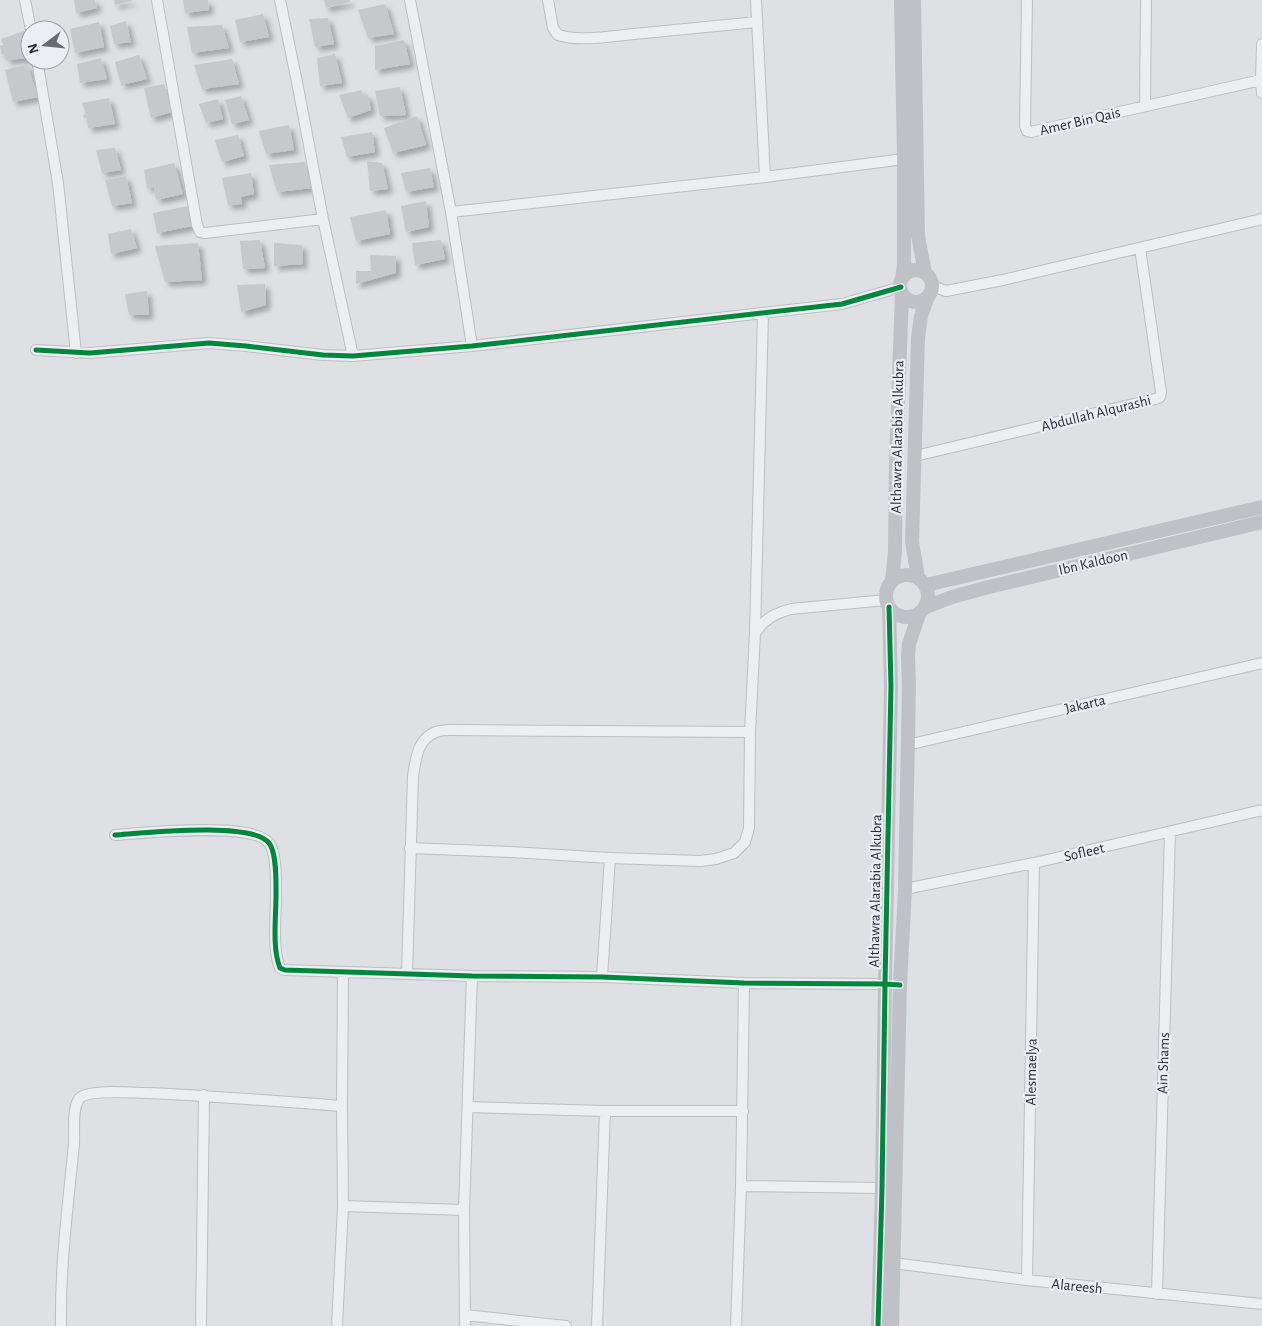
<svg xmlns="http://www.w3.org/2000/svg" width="1262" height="1326" viewBox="0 0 1262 1326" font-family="'Alegreya Sans',sans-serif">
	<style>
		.building { fill: #c6c8cb; filter: url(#shadow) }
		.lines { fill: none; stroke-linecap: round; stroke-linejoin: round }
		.street-casing { stroke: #bcbec1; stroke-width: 12 }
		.street { stroke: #edeef0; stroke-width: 10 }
		.secondary { stroke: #bfc1c6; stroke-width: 14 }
		.cycleway-casing { stroke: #ebeef3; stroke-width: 8 }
		.cycleway { stroke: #00873e; stroke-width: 5 }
		.labels { text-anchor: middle; stroke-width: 4.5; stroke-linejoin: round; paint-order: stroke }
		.street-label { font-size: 15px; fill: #272c3a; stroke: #ebeef3 }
	</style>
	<defs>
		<filter id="shadow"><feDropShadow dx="4.5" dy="4.5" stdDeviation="2.5" flood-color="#0004"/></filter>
	</defs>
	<rect width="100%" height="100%" fill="#dee0e3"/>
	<path class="building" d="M 74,0 L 95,0 L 97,8 L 76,13 Z
		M 114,0 L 132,0 L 132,1 L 115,5 Z
		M 183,0 L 208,0 L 209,10 L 185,13 Z
		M 324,0 L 350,0 L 350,2 L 326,8 Z
		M 385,4 L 394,34 L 368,38 L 358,10 Z
		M 263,14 L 269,37 L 240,42 L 235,20 Z
		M 328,18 L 334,44 L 315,47 L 309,19 Z
		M 126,21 L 131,42 L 114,44 L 110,26 Z
		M 99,22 L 104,47 L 75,53 L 70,29 Z
		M 222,25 L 229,48 L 192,53 L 187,27 Z
		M 24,31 L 30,58 L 6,60 L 6,53 L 2,55 L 0,46 L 3,45 L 1,39 Z
		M 404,40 L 410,64 L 375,70 L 375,46 Z
		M 335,54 L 342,83 L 320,86 L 317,58 Z
		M 139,55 L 147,79 L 121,85 L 115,62 Z
		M 101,58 L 107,79 L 80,83 L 77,64 Z
		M 232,59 L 239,84 L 202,89 L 194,65 Z
		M 27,64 L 38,97 L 13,102 L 5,70 Z
		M 164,84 L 172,112 L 151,118 L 144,88 Z
		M 400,87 L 406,115 L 380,116 L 375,91 Z
		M 362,90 L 363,96 L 368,95 L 371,110 L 348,118 L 339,95 Z
		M 241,96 L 249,120 L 232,124 L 225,100 Z
		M 109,98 L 115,124 L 88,128 L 87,118 L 84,118 L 83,115 L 86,114 L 82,103 Z
		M 218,99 L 223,119 L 206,123 L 199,104 Z
		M 417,116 L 426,145 L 393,153 L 384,128 Z
		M 289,125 L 294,150 L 266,154 L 259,131 Z
		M 372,132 L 375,152 L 347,157 L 341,137 Z
		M 238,135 L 244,156 L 222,162 L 215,140 Z
		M 115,148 L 121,170 L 102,173 L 96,150 Z
		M 367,161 L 382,163 L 388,189 L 370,191 Z
		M 305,162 L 312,188 L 277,192 L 269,165 Z
		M 174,163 L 183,194 L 156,200 L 154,188 L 147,188 L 144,170 Z
		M 430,168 L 434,187 L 406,192 L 401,173 Z
		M 251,173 L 254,194 L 241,197 L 242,204 L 228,205 L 222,178 Z
		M 126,176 L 132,203 L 112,206 L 105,180 Z
		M 426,201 L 429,227 L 406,232 L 401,206 Z
		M 188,206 L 192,226 L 157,233 L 153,213 Z
		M 386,210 L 390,234 L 356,241 L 350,217 Z
		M 131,229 L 137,248 L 111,254 L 108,234 Z
		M 260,240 L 265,268 L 243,269 L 240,241 Z
		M 441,240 L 445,259 L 415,265 L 412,243 Z
		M 198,243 L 202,280 L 165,282 L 155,246 Z
		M 274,243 L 302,245 L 303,264 L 274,266 Z
		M 370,255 L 396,256 L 396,273 L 356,284 L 356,271 L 371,271 Z
		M 265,284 L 266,305 L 241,312 L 237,285 Z
		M 147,291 L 149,315 L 129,315 L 125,294 Z"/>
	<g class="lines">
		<defs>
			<path id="street" d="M 25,0 L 31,30
				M 157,0 L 197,225 L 200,232 L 205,233 L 323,219
				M 280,0 L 297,82 L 323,219 L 353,356
				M 410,0 L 451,212 L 472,346
				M 548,0 L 553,28 L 558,35 C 579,42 612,36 634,34 C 675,30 716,26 757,22
				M 756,0 L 765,177
				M 1027,0 L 1025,126 L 1027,131 L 1031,132 L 1261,80
				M 1262,44 L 1261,80 L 1262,93
				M 37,60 L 58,183 L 76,353
				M 1145,106 L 1146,0
				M 451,212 L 765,177 L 904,159
				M 932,286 L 946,291 L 1003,280 L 1262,219
				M 36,350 L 90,353 L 209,343 L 246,346 L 323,355 L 353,356 L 472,346 L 842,304 L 901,287
				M 915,456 L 1155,399 L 1160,397 L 1161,392 L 1140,248
				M 755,632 L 763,313
				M 907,745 L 1262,663
				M 115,835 C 144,833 252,821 269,843 C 277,853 276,883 276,896 C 276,916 272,949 280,968 L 285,970 L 472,976 L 602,977 L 744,983 L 885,984 L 900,985
				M 410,848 L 511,852 L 610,858 L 700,861 L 716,859 L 734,853 L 745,842 L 749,828 L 750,732 L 755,633 C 764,619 776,613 791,609 L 886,600
				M 905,889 L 1034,863 L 1262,810
				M 407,974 L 413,776 C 416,759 417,739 436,732 C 440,730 447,730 452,730 L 750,732
				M 602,977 L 610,858
				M 468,1107 L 605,1111 L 743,1111
				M 741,1186 L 882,1188
				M 343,1206 L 464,1210
				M 893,1263 L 1027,1280 L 1262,1304
				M 1027,1280 L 1034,863
				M 1157,1294 L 1170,832
				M 465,1315 L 566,1326
				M 61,1326 C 60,1265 68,1205 74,1144 C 75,1132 71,1105 81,1097 C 92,1089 134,1093 148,1093 C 213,1096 277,1101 342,1106
				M 201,1326 L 204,1095
				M 337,1326 L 343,1206 L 342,1106 L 343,973
				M 465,1326 L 464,1210 L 472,976
				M 597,1326 L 605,1111
				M 736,1326 L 741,1186 L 744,983"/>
		</defs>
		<use href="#street" class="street-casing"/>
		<use href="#street" class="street"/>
		<path class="secondary" d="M 901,0 L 904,159 L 904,265 L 902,278
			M 914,0 L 918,236 L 925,273
			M900 286a16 16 0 1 1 32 0a16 16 0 1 1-32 0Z
			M886 596a21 21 0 1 1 42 0a21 21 0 1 1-42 0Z
			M 918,577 L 912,542 L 918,338 L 921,316 L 928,296
			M 892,581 L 895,552 L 896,460 L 902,293
			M 926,585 L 1262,507
			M 926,607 L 952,597 L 989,587 L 1262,522
			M 878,1326 L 882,1188 L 885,984 L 891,686 L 889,607
			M 892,1326 L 900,985 L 905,889 L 909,686 L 908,657 L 909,644 L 919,614"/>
		<defs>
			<path id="cycleway" d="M 36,350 L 90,353 L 209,343 L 246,346 L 323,355 L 353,356 L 472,346 L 842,304 L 901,287
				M 115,835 C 144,833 252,821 269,843 C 277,853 276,883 276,896 C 276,916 272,949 280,968 L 285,970 L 472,976 L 602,977 L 744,983 L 885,984 L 900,985
				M 878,1326 L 882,1188 L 885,984 L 891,686 L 889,607"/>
		</defs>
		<use href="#cycleway" class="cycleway-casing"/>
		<use href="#cycleway" class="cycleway"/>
	</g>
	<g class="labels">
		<g class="street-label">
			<text transform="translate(1080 121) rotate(-13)" y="5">Amer Bin Qais</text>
			<text transform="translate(1096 413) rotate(-14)" y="5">Abdullah Alqurashi</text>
			<text transform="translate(897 437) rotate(-89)" y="5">Althawra Alarabia Alkubra</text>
			<text transform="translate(1093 562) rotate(-13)" y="5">Ibn Kaldoon</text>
			<text transform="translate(1085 704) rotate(-13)" y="5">Jakarta</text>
			<text transform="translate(1084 852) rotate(-13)" y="5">Sofleet</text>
			<text transform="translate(875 891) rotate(-89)" y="5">Althawra Alarabia Alkubra</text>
			<text transform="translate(1163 1063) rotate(-88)" y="5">Ain Shams</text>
			<text transform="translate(1031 1072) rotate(-89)" y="5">Alesmaelya</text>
			<text transform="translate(1077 1286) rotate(6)" y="5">Alareesh</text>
		</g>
	</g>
	<g transform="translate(45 45) rotate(254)"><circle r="24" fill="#ebeef3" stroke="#9da0a9"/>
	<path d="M0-4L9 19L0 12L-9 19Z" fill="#676b75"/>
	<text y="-8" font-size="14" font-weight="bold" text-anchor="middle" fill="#272c3a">N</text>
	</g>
</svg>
